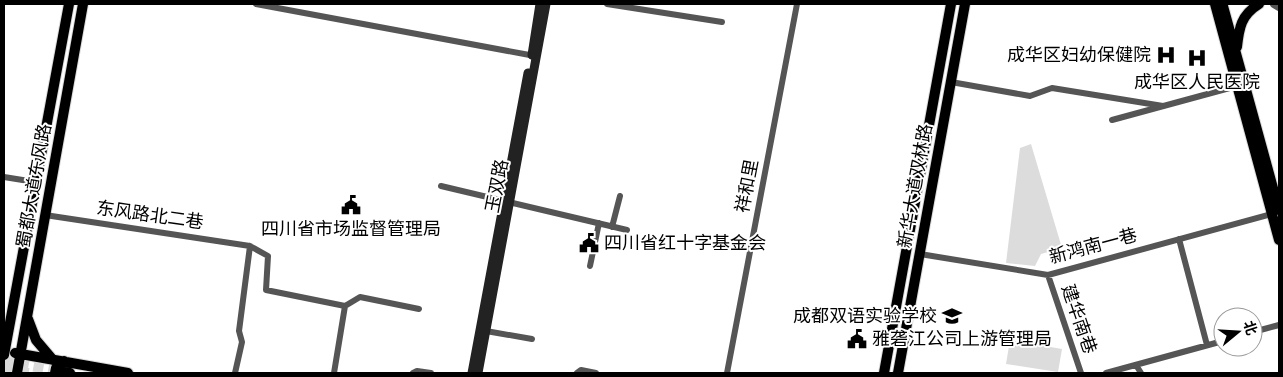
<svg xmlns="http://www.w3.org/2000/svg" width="1283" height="377" viewBox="0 0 1283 377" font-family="Signika,'Noto Sans SC',sans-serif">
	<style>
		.green { fill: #dcdcdc }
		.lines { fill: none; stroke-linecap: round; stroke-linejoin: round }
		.primary-tunnel { stroke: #d9d9d9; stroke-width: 10; stroke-dasharray: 10 5; stroke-linecap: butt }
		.primary-casing { stroke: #dbdbdb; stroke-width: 12 }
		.minor { stroke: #555; stroke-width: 6 }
		.tertiary { stroke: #555; stroke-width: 8 }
		.secondary { stroke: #222; stroke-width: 9 }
		.primary { stroke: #000; stroke-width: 10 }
		.labels { text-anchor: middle; stroke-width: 4; stroke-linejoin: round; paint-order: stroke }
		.poi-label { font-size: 18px; fill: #000; stroke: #fff; text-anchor: end }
		.street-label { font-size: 18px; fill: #000; stroke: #fff }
	</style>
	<rect width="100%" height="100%" fill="#fff"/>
	<path class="green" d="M 1031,144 L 1062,248 L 1041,254 L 1035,266 L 1006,263 L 1020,148 Z
		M 1010,340 L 1062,349 L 1058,372 L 1006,364 Z"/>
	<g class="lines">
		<path class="primary-tunnel" d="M 4,361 L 63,372
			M 4,369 L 29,373"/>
		<defs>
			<path id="primary" d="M 1215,4 L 1279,240
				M 1223,6 L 1279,210
				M 1237,47 C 1239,28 1241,15 1259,4
				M 28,319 L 36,340 L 53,360
				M 15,353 L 128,373
				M 4,355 L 69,4
				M 64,372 L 70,373
				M 17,373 L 83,4
				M 55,373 L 56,368 L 64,361
				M 884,373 L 951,4
				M 898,373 L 965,4"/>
		</defs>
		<use href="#primary" class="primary-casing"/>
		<path class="minor" d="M 256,4 L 535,56
			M 607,4 L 722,22
			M 951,82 L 1030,96 L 1052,88 L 1163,106
			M 1112,120 L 1237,86
			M 4,177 L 35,182
			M 441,186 L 627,230
			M 45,215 L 250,246 L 239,331 L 242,342 L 235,373
			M 612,227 L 620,196
			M 1179,239 L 1207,345
			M 250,246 L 268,256 L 266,290 L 345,306
			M 920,254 L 1048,275 L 1272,214
			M 590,266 L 599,223
			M 1048,275 L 1081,373
			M 486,331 L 532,339
			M 1253,332 L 1279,325
			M 1136,365 L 1141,373
			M 334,373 L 345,306 L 360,297 L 419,309
			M 413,373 L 417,371 L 431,373
			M 577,373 L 581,370 L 596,373
			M 727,373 L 797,4
			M 1106,373 L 1223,341"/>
		<path class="tertiary" d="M 1274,4 L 1279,7"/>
		<path class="secondary" d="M 532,55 L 540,4
			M 472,373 L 528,73
			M 478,373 L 546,4"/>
		<use href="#primary" class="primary"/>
	</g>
	<defs>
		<symbol id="hospital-bare" viewBox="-9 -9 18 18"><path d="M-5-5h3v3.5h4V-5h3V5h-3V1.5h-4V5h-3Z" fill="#000" stroke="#fff" stroke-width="2.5" paint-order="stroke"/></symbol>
		<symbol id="civic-bare" viewBox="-9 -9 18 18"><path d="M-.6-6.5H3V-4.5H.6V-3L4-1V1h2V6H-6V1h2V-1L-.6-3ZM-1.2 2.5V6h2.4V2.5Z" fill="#000" stroke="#fff" stroke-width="2.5" paint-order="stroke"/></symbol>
		<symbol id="school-bare" viewBox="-9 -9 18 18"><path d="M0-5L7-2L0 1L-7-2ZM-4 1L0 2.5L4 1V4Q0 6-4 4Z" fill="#000" stroke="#fff" stroke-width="2.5" paint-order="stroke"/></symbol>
	</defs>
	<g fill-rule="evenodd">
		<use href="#hospital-bare" x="1152" y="41" width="28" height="28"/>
		<use href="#hospital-bare" x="1183" y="44" width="28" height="28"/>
		<use href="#civic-bare" x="337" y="191" width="28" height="28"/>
		<use href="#civic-bare" x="575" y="229" width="28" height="28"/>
		<use href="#school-bare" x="938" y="302" width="28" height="28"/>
		<use href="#civic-bare" x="843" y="325" width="28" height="28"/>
	</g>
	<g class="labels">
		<g class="poi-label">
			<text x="1151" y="61">成华区妇幼保健院</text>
			<text x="1197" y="88" text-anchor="middle">成华区人民医院</text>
			<text x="351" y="235" text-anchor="middle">四川省市场监督管理局</text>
			<text x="604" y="249" text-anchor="start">四川省红十字基金会</text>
			<text x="937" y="322">成都双语实验学校</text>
			<text x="872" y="345" text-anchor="start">雅砻江公司上游管理局</text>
		</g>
		<g class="street-label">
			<text transform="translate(34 186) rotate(-80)" y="6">蜀都大道东风路</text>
			<text transform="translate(497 186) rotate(-79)" y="6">玉双路</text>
			<text transform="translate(747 186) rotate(-79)" y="6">祥和里</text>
			<text transform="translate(915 186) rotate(-80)" y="6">新华大道双林路</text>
			<text transform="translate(150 215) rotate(8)" y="6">东风路北二巷</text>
			<text transform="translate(1093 246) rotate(-15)" y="6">新鸿南一巷</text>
			<text transform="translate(1079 319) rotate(71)" y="6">建华南巷</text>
		</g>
	</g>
	<rect width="1283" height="377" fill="none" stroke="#000000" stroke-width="10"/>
	<g transform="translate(1238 332) rotate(72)"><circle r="24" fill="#ffffff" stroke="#999999"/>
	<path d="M0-4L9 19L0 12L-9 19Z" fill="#000000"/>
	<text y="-8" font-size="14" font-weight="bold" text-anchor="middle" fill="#000000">北</text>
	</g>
</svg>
